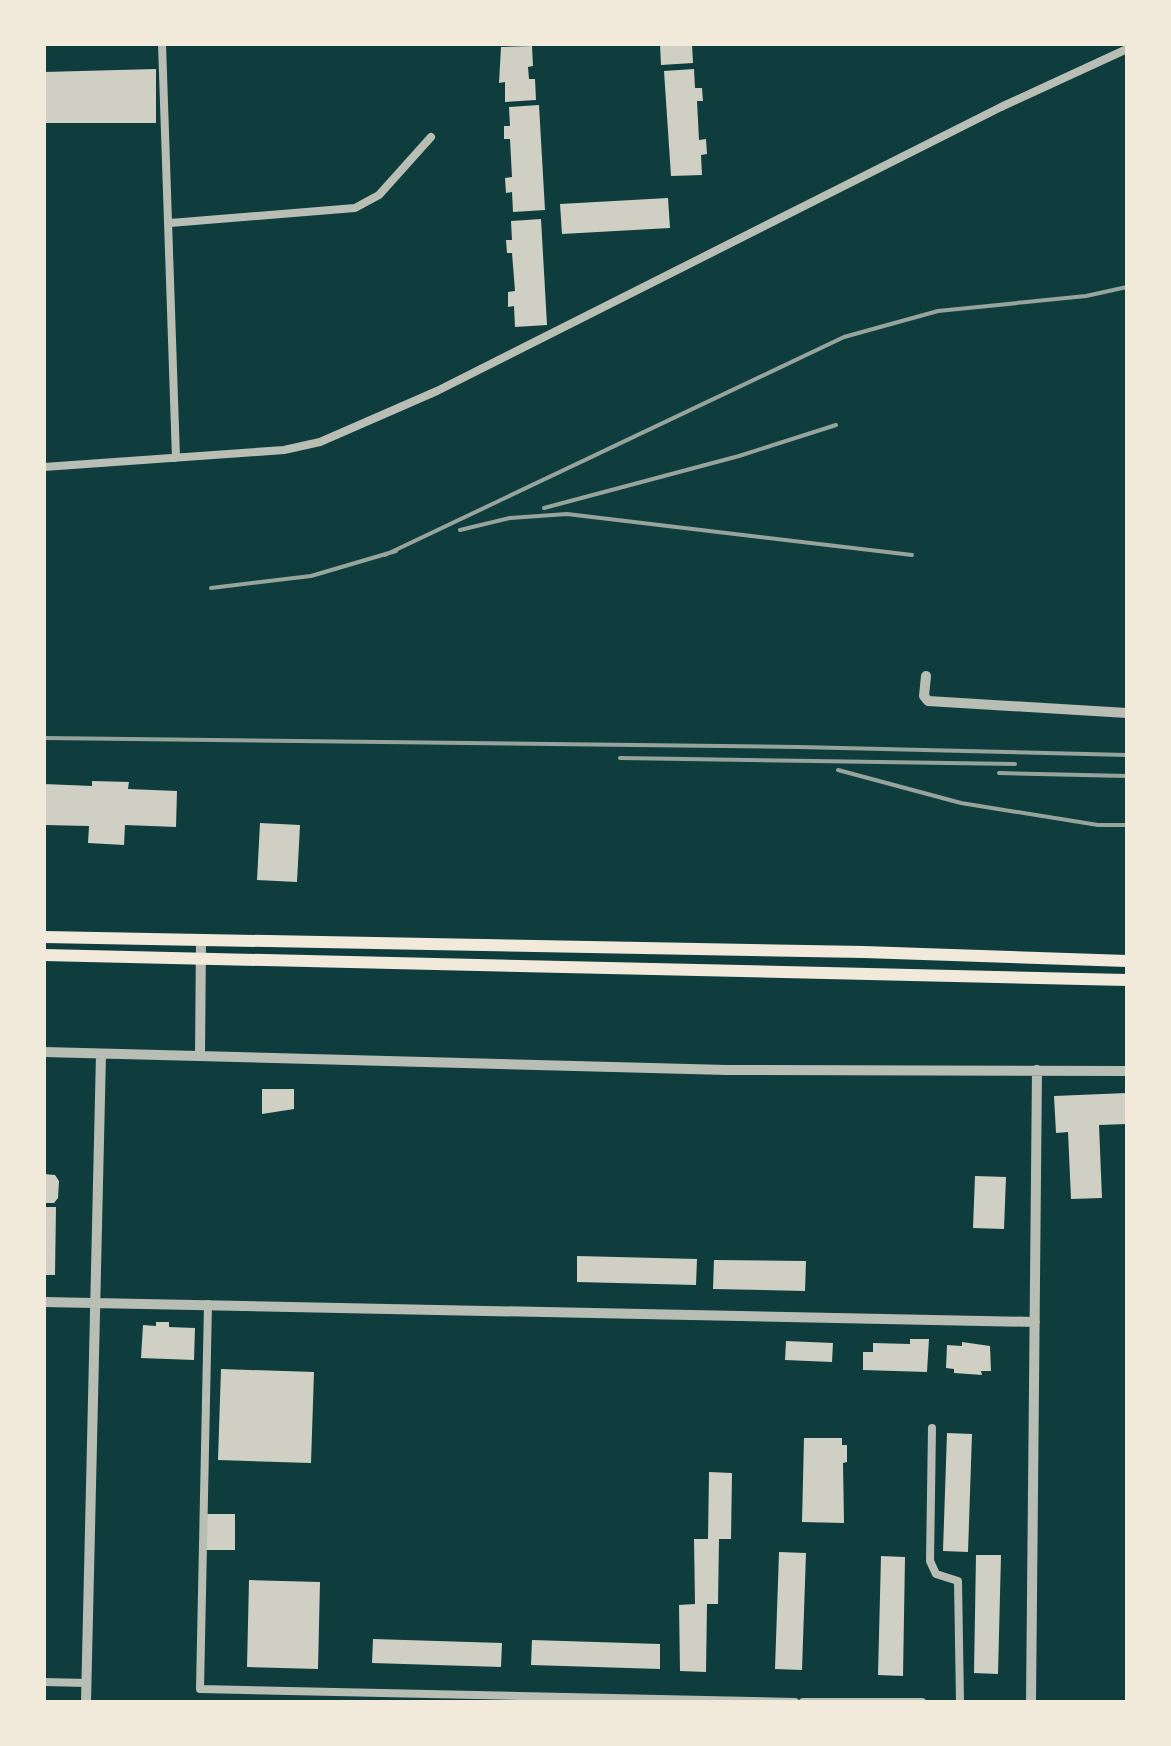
<svg xmlns="http://www.w3.org/2000/svg" width="1171" height="1746" viewBox="0 0 1171 1746" font-family="'Golos Text',sans-serif">
	<style>
		.building { fill: #cfcfc3 }
		.lines { fill: none; stroke-linecap: round; stroke-linejoin: round }
		.minor { stroke: #b8beb3; stroke-width: 8 }
		.tertiary { stroke: #b8beb3; stroke-width: 10 }
		.primary { stroke: #f1e9da; stroke-width: 12 }
		.rail { stroke: #97a49c; stroke-width: 4 }
	</style>
	<rect width="100%" height="100%" fill="#0f3d3e"/>
	<path class="building" d="M 660,44 L 692,44 L 693,63 L 661,65 Z
		M 532,46 L 533,66 L 528,67 L 529,79 L 535,79 L 536,100 L 505,102 L 505,82 L 499,83 L 501,47 Z
		M 156,69 L 156,123 L 44,123 L 44,72 Z
		M 694,69 L 695,88 L 702,88 L 703,101 L 697,101 L 699,140 L 706,139 L 707,154 L 701,155 L 702,175 L 671,176 L 664,71 Z
		M 539,105 L 545,210 L 513,212 L 512,192 L 506,193 L 505,178 L 512,177 L 510,139 L 504,139 L 504,126 L 510,126 L 509,107 Z
		M 668,198 L 670,228 L 562,234 L 560,204 Z
		M 541,219 L 547,325 L 515,327 L 514,306 L 508,307 L 508,292 L 515,291 L 512,253 L 507,253 L 506,240 L 512,240 L 511,221 Z
		M 92,781 L 129,782 L 128,789 L 177,791 L 176,827 L 125,825 L 124,845 L 88,843 L 89,826 L 44,825 L 44,784 L 92,786 Z
		M 260,823 L 300,825 L 297,882 L 257,880 Z
		M 262,1089 L 294,1089 L 294,1109 L 262,1114 Z
		M 1127,1093 L 1127,1124 L 1099,1125 L 1102,1198 L 1071,1199 L 1068,1132 L 1056,1133 L 1054,1096 Z
		M 44,1174 L 55,1175 L 59,1181 L 58,1198 L 54,1203 L 44,1203 Z
		M 975,1176 L 1006,1177 L 1004,1229 L 973,1228 Z
		M 44,1207 L 56,1207 L 55,1275 L 44,1275 Z
		M 577,1256 L 697,1259 L 696,1285 L 577,1282 Z
		M 714,1260 L 806,1261 L 805,1291 L 713,1289 Z
		M 156,1322 L 169,1322 L 169,1327 L 195,1328 L 194,1360 L 141,1358 L 143,1325 L 156,1326 Z
		M 910,1339 L 929,1339 L 927,1372 L 863,1370 L 863,1352 L 873,1352 L 873,1343 L 910,1344 Z
		M 786,1341 L 833,1343 L 832,1362 L 785,1360 Z
		M 962,1342 L 990,1346 L 991,1371 L 981,1371 L 982,1375 L 954,1373 L 954,1369 L 946,1368 L 947,1345 L 962,1346 Z
		M 221,1369 L 314,1372 L 311,1463 L 218,1460 Z
		M 947,1433 L 972,1434 L 968,1552 L 943,1551 Z
		M 804,1438 L 842,1438 L 842,1445 L 847,1445 L 847,1462 L 843,1463 L 844,1523 L 802,1522 Z
		M 709,1472 L 732,1473 L 731,1539 L 719,1539 L 718,1604 L 707,1604 L 706,1672 L 680,1671 L 679,1605 L 695,1604 L 694,1539 L 708,1539 Z
		M 206,1514 L 235,1514 L 235,1550 L 206,1550 Z
		M 779,1552 L 806,1553 L 802,1670 L 775,1669 Z
		M 976,1555 L 1001,1555 L 998,1674 L 974,1673 Z
		M 881,1556 L 905,1557 L 903,1676 L 878,1675 Z
		M 249,1580 L 320,1582 L 318,1669 L 247,1667 Z
		M 373,1639 L 502,1643 L 501,1667 L 372,1663 Z
		M 532,1640 L 660,1644 L 660,1669 L 531,1665 Z"/>
	<g class="lines">
		<path class="minor" d="M 162,44 L 176,458
			M 170,223 L 355,208 L 379,195 L 431,137
			M 44,467 L 284,450 L 320,442 L 437,391 L 1001,107 L 1127,49
			M 208,1304 L 200,1689 L 795,1702
			M 932,1428 L 930,1561 L 936,1574 L 958,1581 L 960,1702
			M 44,1682 L 87,1683
			M 803,1702 L 922,1702"/>
		<path class="tertiary" d="M 926,676 L 924,696 L 928,701 L 1127,713
			M 44,1052 L 727,1070 L 1127,1071
			M 200,1056 L 201,940
			M 44,1302 L 1035,1322
			M 86,1702 L 101,1054
			M 1031,1702 L 1037,1070"/>
		<path class="primary" d="M 44,937 L 864,952 L 1127,961
			M 44,955 L 1127,980"/>
		<path class="rail" d="M 544,508 L 739,456 L 836,425
			M 460,530 L 510,518 L 567,514 L 912,555
			M 385,555 L 844,337 L 938,311 L 1086,296 L 1127,287
			M 211,588 L 311,576 L 396,551
			M 44,738 L 799,747 L 1127,755
			M 620,758 L 1015,764
			M 838,770 L 961,803 L 1098,825 L 1127,825
			M 999,773 L 1127,776"/>
	</g>
	<rect width="1171" height="1746" fill="none" stroke="#f1e9da" stroke-width="92"/>
</svg>
